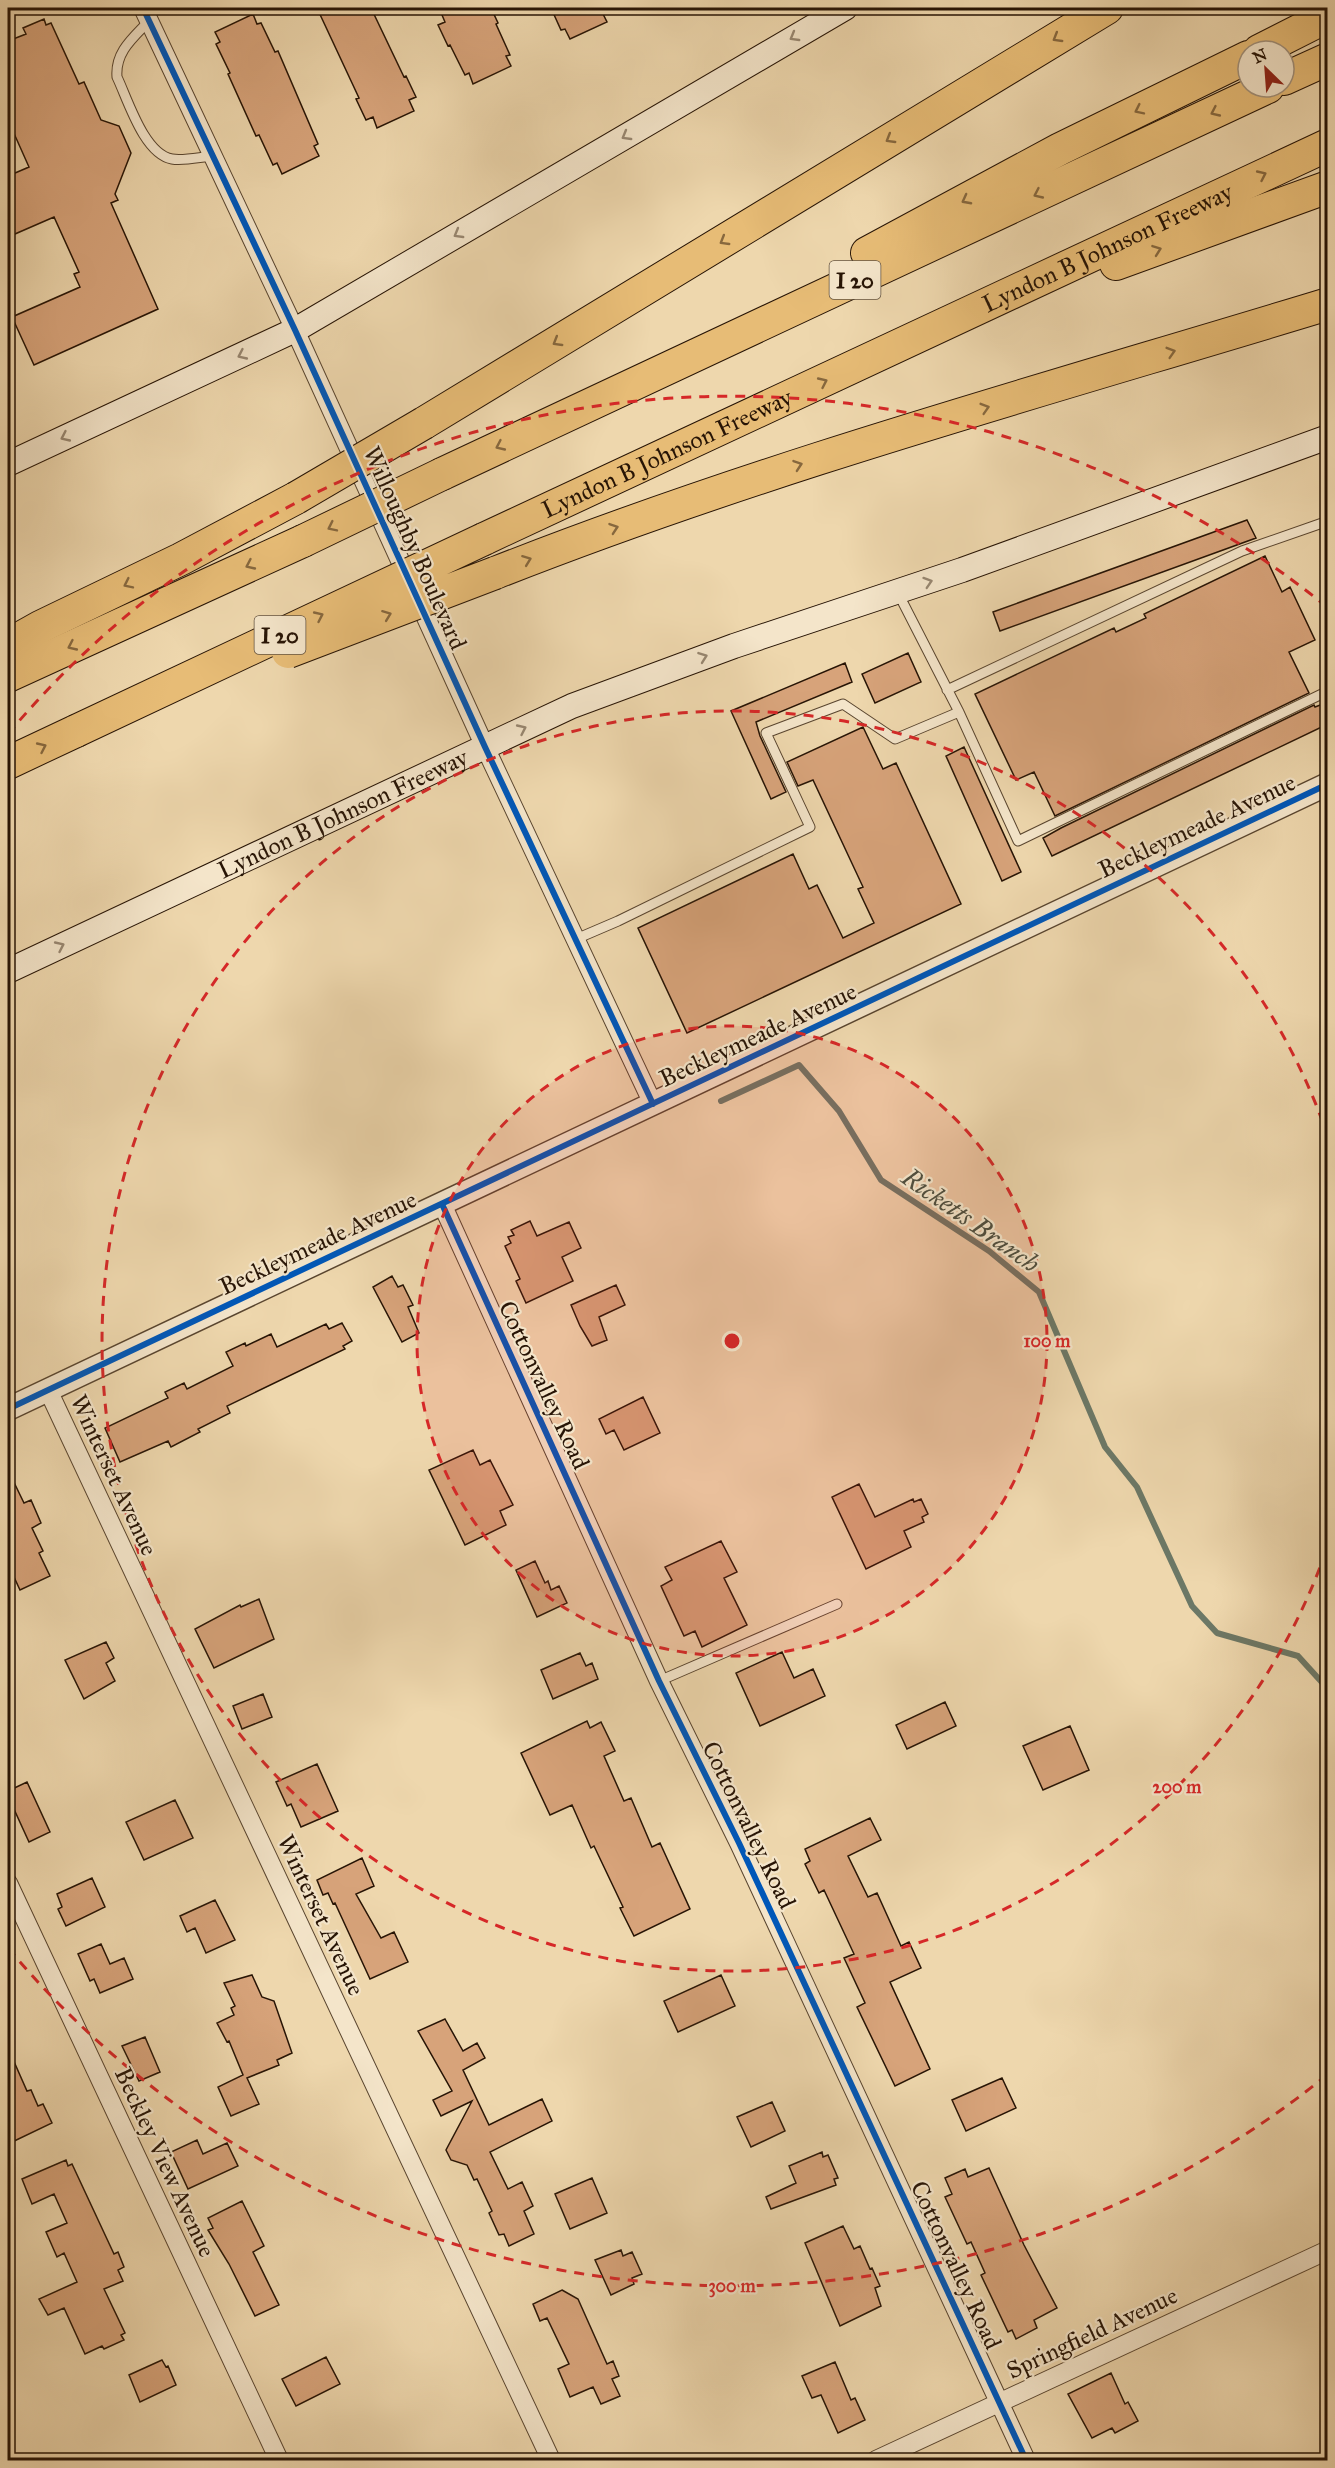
<svg xmlns="http://www.w3.org/2000/svg" width="1335" height="2468" viewBox="0 0 1335 2468" font-family="'IM FELL Great Primer',serif">
	<style>
		.lines { fill: none; stroke-linecap: round; stroke-linejoin: round }
		.stream { stroke: #6c7866; stroke-width: 6 }
		.building { fill: #d7a37a; stroke: #271405; stroke-width: 1.5 }
		.service-casing { stroke: #59452f; stroke-width: 11 }
		.minor-casing { stroke: #59452f; stroke-width: 20 }
		.tertiary-casing { stroke: #59452f; stroke-width: 25 }
		.secondary-casing { stroke: #271405; stroke-width: 26 }
		.motorway-casing { stroke: #271405; stroke-width: 34 }
		.service { stroke: #f4e5ca; stroke-width: 9 }
		.minor { stroke: #f4e5ca; stroke-width: 18 }
		.tertiary { stroke: #f4e5ca; stroke-width: 22 }
		.secondary { stroke: #f4e5ca; stroke-width: 24 }
		.motorway { stroke: #e7bc76; stroke-width: 32 }
		.motorway-bridge-casing { stroke: #271405; stroke-width: 34; stroke-linecap: butt }
		.motorway-bridge { stroke: #e7bc76; stroke-width: 32 }
		.cycleway-casing { stroke: #f4e5ca; stroke-width: 10 }
		.cycleway { stroke: #0057b8; stroke-width: 6 }
		.oneway { stroke: #988771 }
		.oneway2 { stroke: #87683e }
		.ring { fill: none; stroke: #d62828; stroke-width: 3; stroke-dasharray: 10 8 }
		.labels { text-anchor: middle; stroke-width: 4.5; stroke-linejoin: round; paint-order: stroke }
		.shield { fill: #f4e5ca; stroke: #645340; stroke-width: 1.5 }
		.shield-label { font-size: 22px; font-weight: bold; fill: #271405 }
		.street-label { font-size: 24px; fill: #271405; stroke: #f4e5ca }
		.water-label { font-size: 26px; font-style: italic; fill: #4f4e3e; stroke: #f4e5ca }
		.centre { fill: #d62828; stroke: #f4e5ca; stroke-width: 3 }
		.ring-label { font-size: 18px; text-anchor: middle; font-weight: bold; fill: #d62828; stroke: #f4e5ca; stroke-width: 4.5; stroke-linejoin: round; paint-order: stroke }
	</style>
	<rect width="100%" height="100%" fill="#eed7ad"/>
	<filter id="stains"><feTurbulence type="fractalNoise" baseFrequency=".00333" numOctaves="4"/><feColorMatrix values="0 0 0 0 .2 0 0 0 0 .09 0 0 0 0 .02 0 0 0 .5 -.17"/></filter>
	<radialGradient id="worn" r=".72"><stop offset=".6" stop-color="#630" stop-opacity="0"/><stop offset="1" stop-color="#630" stop-opacity=".3"/></radialGradient>
	<g class="lines">
		<path class="stream" d="M 721,1101 L 799,1065 L 839,1111 L 881,1180 L 989,1251 L 1039,1292 L 1105,1447 L 1137,1487 L 1192,1606 L 1217,1633 L 1298,1656 L 1328,1689"/>
	</g>
	<path class="building" d="M 317,8 L 371,8 L 404,77 L 406,76 L 416,97 L 409,100 L 414,111 L 377,128 L 373,117 L 366,120 L 356,99 L 359,98 Z
		M 439,8 L 491,8 L 498,23 L 496,24 L 510,55 L 506,56 L 511,66 L 473,84 L 469,73 L 465,75 L 450,45 L 448,46 L 438,25 L 445,22 Z
		M 551,8 L 600,8 L 607,22 L 570,39 L 565,29 L 561,30 Z
		M 253,14 L 257,24 L 261,23 L 275,52 L 278,51 L 318,144 L 314,146 L 319,156 L 282,174 L 277,163 L 273,165 L 259,135 L 256,136 L 228,74 L 230,73 L 216,44 L 220,42 L 215,32 Z
		M 44,19 L 46,25 L 51,23 L 79,84 L 84,82 L 101,120 L 119,126 L 131,153 L 115,194 L 118,200 L 111,203 L 158,309 L 34,365 L 12,317 L 80,287 L 74,274 L 79,272 L 54,217 L 8,237 L 8,176 L 29,167 L 12,129 L 8,131 L 8,84 L 14,82 L 8,64 L 8,41 L 26,34 L 23,28 Z
		M 1247,520 L 1256,538 L 1000,631 L 993,612 Z
		M 1265,556 L 1282,592 L 1290,587 L 1315,640 L 1289,652 L 1309,693 L 1055,816 L 1034,772 L 1016,780 L 975,694 L 1114,628 L 1116,632 L 1146,618 L 1144,614 Z
		M 908,653 L 921,682 L 875,703 L 862,674 Z
		M 845,663 L 852,682 L 756,722 L 760,736 L 786,792 L 771,799 L 731,711 Z
		M 1328,702 L 1328,724 L 1052,856 L 1043,838 L 1061,828 L 1314,705 L 1315,707 Z
		M 863,727 L 883,769 L 896,763 L 961,904 L 687,1033 L 638,928 L 793,854 L 809,889 L 817,885 L 843,938 L 874,923 L 858,889 L 863,887 L 813,780 L 798,786 L 787,762 Z
		M 964,747 L 1021,872 L 1002,881 L 946,756 Z
		M 530,1221 L 537,1236 L 569,1222 L 581,1248 L 562,1257 L 573,1281 L 526,1303 L 516,1281 L 520,1279 L 505,1246 L 511,1243 L 508,1237 L 514,1235 L 511,1230 Z
		M 392,1276 L 398,1287 L 403,1285 L 413,1305 L 408,1307 L 419,1333 L 402,1342 L 373,1287 Z
		M 616,1285 L 625,1305 L 599,1317 L 607,1340 L 592,1346 L 580,1326 L 571,1305 Z
		M 342,1323 L 352,1341 L 343,1346 L 345,1349 L 227,1406 L 230,1413 L 198,1429 L 200,1432 L 171,1447 L 168,1441 L 120,1462 L 105,1428 L 168,1398 L 165,1392 L 184,1383 L 187,1389 L 233,1366 L 226,1352 L 245,1343 L 246,1346 L 271,1334 L 277,1347 L 326,1324 L 329,1329 Z
		M 643,1397 L 660,1433 L 624,1450 L 614,1430 L 606,1434 L 599,1419 Z
		M 473,1450 L 480,1465 L 490,1460 L 513,1505 L 500,1511 L 506,1525 L 465,1545 L 429,1470 Z
		M 8,1470 L 24,1503 L 31,1500 L 41,1523 L 32,1528 L 43,1551 L 39,1553 L 50,1576 L 20,1590 L 8,1564 Z
		M 859,1484 L 875,1517 L 913,1499 L 914,1502 L 921,1499 L 928,1514 L 922,1517 L 924,1522 L 904,1531 L 911,1547 L 866,1569 L 832,1497 Z
		M 721,1541 L 737,1572 L 724,1578 L 747,1625 L 702,1647 L 695,1631 L 684,1636 L 661,1586 L 672,1580 L 665,1567 Z
		M 535,1561 L 545,1583 L 548,1581 L 551,1590 L 559,1586 L 567,1603 L 537,1617 L 516,1570 Z
		M 259,1599 L 274,1639 L 214,1668 L 195,1629 L 240,1605 L 241,1607 Z
		M 106,1642 L 114,1658 L 106,1663 L 115,1681 L 84,1699 L 65,1660 Z
		M 782,1652 L 794,1678 L 813,1669 L 825,1696 L 760,1726 L 736,1673 Z
		M 580,1653 L 586,1666 L 592,1663 L 598,1679 L 553,1699 L 541,1670 Z
		M 263,1694 L 272,1717 L 242,1729 L 233,1706 Z
		M 945,1702 L 956,1726 L 907,1749 L 896,1725 Z
		M 587,1721 L 590,1728 L 601,1722 L 615,1751 L 604,1756 L 624,1801 L 631,1798 L 652,1847 L 660,1843 L 690,1909 L 634,1936 L 620,1908 L 623,1907 L 594,1846 L 591,1848 L 572,1805 L 550,1815 L 521,1753 Z
		M 1070,1726 L 1089,1770 L 1043,1790 L 1023,1746 Z
		M 317,1764 L 338,1811 L 301,1827 L 291,1804 L 287,1806 L 276,1782 Z
		M 27,1782 L 50,1832 L 29,1842 L 8,1796 L 8,1791 Z
		M 175,1800 L 193,1838 L 144,1860 L 126,1822 Z
		M 870,1818 L 881,1840 L 848,1856 L 868,1897 L 877,1893 L 901,1946 L 909,1942 L 921,1968 L 890,1982 L 930,2069 L 895,2086 L 857,2007 L 865,2003 L 844,1958 L 854,1954 L 824,1890 L 819,1893 L 805,1864 L 810,1861 L 805,1849 Z
		M 362,1858 L 374,1886 L 356,1894 L 381,1938 L 394,1932 L 408,1962 L 370,1979 L 335,1903 L 333,1904 L 328,1893 L 323,1895 L 317,1880 Z
		M 92,1878 L 105,1907 L 66,1926 L 58,1909 L 62,1907 L 57,1894 Z
		M 215,1900 L 235,1940 L 206,1953 L 195,1928 L 187,1932 L 180,1916 Z
		M 101,1944 L 110,1964 L 124,1958 L 133,1979 L 100,1993 L 94,1979 L 90,1981 L 78,1954 Z
		M 252,1975 L 262,1997 L 274,2001 L 292,2053 L 277,2060 L 279,2065 L 247,2078 L 259,2104 L 231,2116 L 218,2087 L 243,2075 L 229,2041 L 227,2042 L 217,2023 L 234,2015 L 231,2008 L 235,2006 L 224,1983 Z
		M 721,1975 L 735,2006 L 678,2032 L 664,2001 Z
		M 445,2019 L 463,2051 L 477,2043 L 485,2058 L 463,2070 L 489,2125 L 542,2099 L 552,2121 L 490,2152 L 508,2189 L 522,2182 L 533,2206 L 524,2211 L 534,2234 L 509,2246 L 504,2234 L 499,2235 L 489,2213 L 492,2211 L 477,2179 L 474,2180 L 467,2165 L 451,2160 L 446,2150 L 472,2101 L 441,2116 L 433,2100 L 452,2091 L 418,2031 Z
		M 145,2037 L 160,2072 L 139,2081 L 122,2046 Z
		M 8,2048 L 27,2091 L 31,2090 L 38,2106 L 43,2104 L 52,2123 L 8,2144 Z
		M 1002,2078 L 1016,2108 L 966,2131 L 952,2100 Z
		M 772,2102 L 785,2131 L 751,2147 L 737,2117 Z
		M 197,2140 L 203,2154 L 227,2143 L 238,2166 L 188,2189 L 171,2152 Z
		M 822,2152 L 823,2157 L 828,2155 L 838,2178 L 834,2179 L 836,2185 L 771,2209 L 766,2197 L 796,2183 L 789,2166 Z
		M 66,2160 L 68,2166 L 72,2164 L 114,2254 L 118,2252 L 124,2267 L 118,2270 L 123,2281 L 104,2289 L 125,2333 L 121,2335 L 124,2340 L 104,2349 L 102,2346 L 85,2354 L 64,2308 L 48,2315 L 39,2299 L 77,2282 L 64,2253 L 57,2257 L 46,2232 L 67,2223 L 54,2194 L 32,2204 L 22,2179 Z
		M 989,2168 L 1024,2245 L 1057,2308 L 1034,2320 L 1037,2328 L 1016,2339 L 1012,2330 L 1008,2332 L 981,2275 L 985,2273 L 971,2242 L 967,2244 L 945,2197 L 952,2194 L 945,2178 L 965,2169 L 968,2177 Z
		M 592,2178 L 607,2213 L 570,2229 L 555,2194 Z
		M 242,2201 L 264,2246 L 253,2252 L 279,2305 L 255,2316 L 229,2264 L 208,2230 L 213,2228 L 208,2218 Z
		M 843,2226 L 854,2249 L 860,2246 L 870,2269 L 872,2268 L 880,2286 L 875,2288 L 881,2306 L 840,2326 L 805,2243 Z
		M 621,2250 L 623,2256 L 632,2252 L 642,2274 L 632,2278 L 634,2284 L 611,2295 L 595,2260 Z
		M 562,2290 L 578,2299 L 607,2364 L 613,2361 L 619,2376 L 612,2379 L 620,2396 L 601,2404 L 593,2387 L 570,2397 L 558,2369 L 569,2364 L 547,2318 L 540,2321 L 533,2304 Z
		M 326,2357 L 340,2384 L 296,2406 L 282,2379 Z
		M 162,2360 L 166,2367 L 168,2366 L 176,2385 L 140,2402 L 129,2375 Z
		M 835,2362 L 851,2400 L 855,2398 L 865,2420 L 838,2433 L 821,2395 L 812,2398 L 802,2376 Z
		M 1111,2373 L 1125,2404 L 1128,2402 L 1138,2421 L 1115,2433 L 1112,2428 L 1092,2438 L 1068,2394 Z"/>
	<g class="lines">
		<defs>
			<path id="service" d="M 149,21 C 133,38 115,52 117,77 C 128,100 144,154 172,159 C 184,161 200,157 213,156
				M 947,690 L 1242,551 L 1328,521
				M 959,712 L 1018,841 L 1328,691
				M 576,939 L 618,921 L 810,827 L 766,733 L 843,704 L 895,739 L 959,712 L 898,593
				M 659,1681 L 837,1604"/>
			<path id="minor" d="M 143,8 L 295,330 L 485,747 L 653,1104
				M 442,1204 L 659,1681 L 739,1843 L 1026,2460
				M 48,1390 L 551,2460
				M 8,1883 L 279,2460
				M 876,2460 L 1328,2250"/>
			<path id="tertiary" d="M 8,1409 L 1328,784"/>
			<g id="secondary">
				<path d="M 8,464 L 295,330 L 845,8"/>
				<path id="s1" d="M 8,971 L 572,706 L 734,646 L 962,570 L 1328,437"/>
			</g>
			<g id="motorway">
				<path d="M 1259,51 L 1328,16"/>
				<path d="M 1284,79 L 1328,59"/>
				<path d="M 867,253 L 1060,149 L 1248,57"/>
				<path d="M 1116,264 L 1328,187"/>
				<path d="M 424,423 L 1107,8"/>
				<path d="M 442,474 L 1268,87"/>
				<path id="s2" d="M 484,539 L 1328,145"/>
				<path d="M 495,573 C 766,466 1049,389 1328,304"/>
				<path d="M 8,645 L 40,627 L 181,559 L 296,498"/>
				<path d="M 8,676 L 303,541"/>
				<path d="M 8,763 L 76,731"/>
			</g>
		</defs>
		<use href="#service" class="service-casing"/>
		<use href="#minor" class="minor-casing"/>
		<use href="#tertiary" class="tertiary-casing"/>
		<use href="#secondary" class="secondary-casing"/>
		<use href="#motorway" class="motorway-casing"/>
		<use href="#service" class="service"/>
		<use href="#minor" class="minor"/>
		<use href="#tertiary" class="tertiary"/>
		<use href="#secondary" class="secondary"/>
		<use href="#motorway" class="motorway"/>
		<defs>
			<path id="motorway-bridge" d="M 296,498 L 424,423
				M 303,541 L 442,474
				M 288,652 L 495,573
				M 76,731 L 484,539"/>
		</defs>
		<use href="#motorway-bridge" class="motorway-bridge-casing"/>
		<use href="#motorway-bridge" class="motorway-bridge"/>
		<defs>
			<path id="cycleway" d="M 143,8 L 295,330 L 485,747 L 653,1104
				M 442,1204 L 659,1681 L 739,1843 L 1026,2460
				M 8,1409 L 1328,784"/>
		</defs>
		<use href="#cycleway" class="cycleway-casing"/>
		<use href="#cycleway" class="cycleway"/>
	</g>
	<defs><path id="oneway-chevron" d="M-2-3.5L2.5 0L-2 3.5" fill="none" stroke-width="1.6" stroke-linecap="round" stroke-linejoin="round" transform="scale(1.5)"/></defs>
	<g class="oneway">
		<use href="#oneway-chevron" transform="translate(794 37) rotate(150)"/>
		<use href="#oneway-chevron" transform="translate(626 136) rotate(150)"/>
		<use href="#oneway-chevron" transform="translate(458 234) rotate(150)"/>
		<use href="#oneway-chevron" transform="translate(242 355) rotate(155)"/>
		<use href="#oneway-chevron" transform="translate(65 437) rotate(155)"/>
		<use href="#oneway-chevron" transform="translate(928 582) rotate(-18)"/>
		<use href="#oneway-chevron" transform="translate(703 657) rotate(-20)"/>
		<use href="#oneway-chevron" transform="translate(522 729) rotate(-25)"/>
		<use href="#oneway-chevron" transform="translate(60 946) rotate(-25)"/>
	</g>
	<g class="oneway2">
		<use href="#oneway-chevron" transform="translate(1057 38) rotate(149)"/>
		<use href="#oneway-chevron" transform="translate(1139 110) rotate(154)"/>
		<use href="#oneway-chevron" transform="translate(1215 112) rotate(155)"/>
		<use href="#oneway-chevron" transform="translate(890 139) rotate(149)"/>
		<use href="#oneway-chevron" transform="translate(1262 175) rotate(-25)"/>
		<use href="#oneway-chevron" transform="translate(1038 194) rotate(155)"/>
		<use href="#oneway-chevron" transform="translate(966 200) rotate(152)"/>
		<use href="#oneway-chevron" transform="translate(724 241) rotate(149)"/>
		<use href="#oneway-chevron" transform="translate(1157 250) rotate(-20)"/>
		<use href="#oneway-chevron" transform="translate(557 342) rotate(149)"/>
		<use href="#oneway-chevron" transform="translate(1171 352) rotate(-17)"/>
		<use href="#oneway-chevron" transform="translate(823 382) rotate(-25)"/>
		<use href="#oneway-chevron" transform="translate(985 408) rotate(-17)"/>
		<use href="#oneway-chevron" transform="translate(500 446) rotate(155)"/>
		<use href="#oneway-chevron" transform="translate(798 465) rotate(-19)"/>
		<use href="#oneway-chevron" transform="translate(332 527) rotate(154)"/>
		<use href="#oneway-chevron" transform="translate(614 528) rotate(-19)"/>
		<use href="#oneway-chevron" transform="translate(527 560) rotate(-21)"/>
		<use href="#oneway-chevron" transform="translate(250 565) rotate(155)"/>
		<use href="#oneway-chevron" transform="translate(128 584) rotate(154)"/>
		<use href="#oneway-chevron" transform="translate(387 615) rotate(-21)"/>
		<use href="#oneway-chevron" transform="translate(319 616) rotate(-25)"/>
		<use href="#oneway-chevron" transform="translate(72 646) rotate(155)"/>
		<use href="#oneway-chevron" transform="translate(42 747) rotate(-25)"/>
	</g>
	<circle cx="732" cy="1341" r="315" fill="#d62828" fill-opacity=".12"/>
	<g class="ring">
		<circle cx="732" cy="1341" r="315"/>
		<path d="M1326 1551A630 630 0 1 1 1326 1131"/>
		<path d="M1327 2075A945 945 0 0 1 8 1948M8 734A945 945 0 0 1 1327 607"/>
	</g>
	<g class="labels">
		<g class="shield">
			<rect x="829.5" y="261" width="51" height="38" rx="4.5"/>
			<rect x="254.5" y="616" width="51" height="38" rx="4.5"/>
		</g>
		<g class="shield-label">
			<text x="855" y="288">I 20</text>
			<text x="280" y="643">I 20</text>
		</g>
		<g class="street-label">
			<text dy="8" stroke="none"><textPath href="#s2" startOffset="688">Lyndon B Johnson Freeway</textPath></text>
			<text dy="8" stroke="none"><textPath href="#s2" startOffset="202">Lyndon B Johnson Freeway</textPath></text>
			<text transform="translate(415 548) rotate(66)" y="8">Willoughby Boulevard</text>
			<text dy="8" stroke="none"><textPath href="#s1" startOffset="370">Lyndon B Johnson Freeway</textPath></text>
			<text transform="translate(1197 826) rotate(-25)" y="8">Beckleymeade Avenue</text>
			<text transform="translate(758 1035) rotate(-25)" y="8">Beckleymeade Avenue</text>
			<text transform="translate(318 1243) rotate(-25)" y="8">Beckleymeade Avenue</text>
			<text transform="translate(544 1385) rotate(65)" y="8">Cottonvalley Road</text>
			<text transform="translate(114 1475) rotate(65)" y="8">Winterset Avenue</text>
			<text transform="translate(749 1825) rotate(64)" y="8">Cottonvalley Road</text>
			<text transform="translate(321 1915) rotate(65)" y="8">Winterset Avenue</text>
			<text transform="translate(165 2162) rotate(65)" y="8">Beckley View Avenue</text>
			<text transform="translate(956 2265) rotate(65)" y="8">Cottonvalley Road</text>
			<text transform="translate(1092 2333) rotate(-25)" y="8">Springfield Avenue</text>
		</g>
		<g class="water-label">
			<text transform="translate(971 1220) rotate(35)" y="9">Ricketts Branch</text>
		</g>
	</g>
	<circle cx="732" cy="1341" r="9" class="centre"/>
	<g class="ring-label">
		<text x="1047" y="1347">100 m</text>
		<text x="1177" y="1793">200 m</text>
		<text x="732" y="2292">300 m</text>
	</g>
	<rect width="1335" height="2468" fill="none" stroke="#eed7ad" stroke-width="30"/>
	<rect x="9" y="9" width="1317" height="2450" fill="none" stroke="#271405" stroke-width="3"/>
	<rect x="15" y="15" width="1305" height="2438" fill="none" stroke="#271405" stroke-width="1.5"/>
	<g transform="translate(1266 69) rotate(335)"><circle r="28" fill="#f4e5ca" stroke="#a2917b" stroke-width="1.5"/>
	<path d="M0-4.5L10 22L0 15L-10 22Z" fill="#8f2418"/>
	<text y="-9" font-size="16" font-weight="bold" text-anchor="middle" fill="#271405">N</text>
	</g>
	<rect width="100%" height="100%" filter="url(#stains)"/>
	<rect width="100%" height="100%" fill="url(#worn)"/>
</svg>
